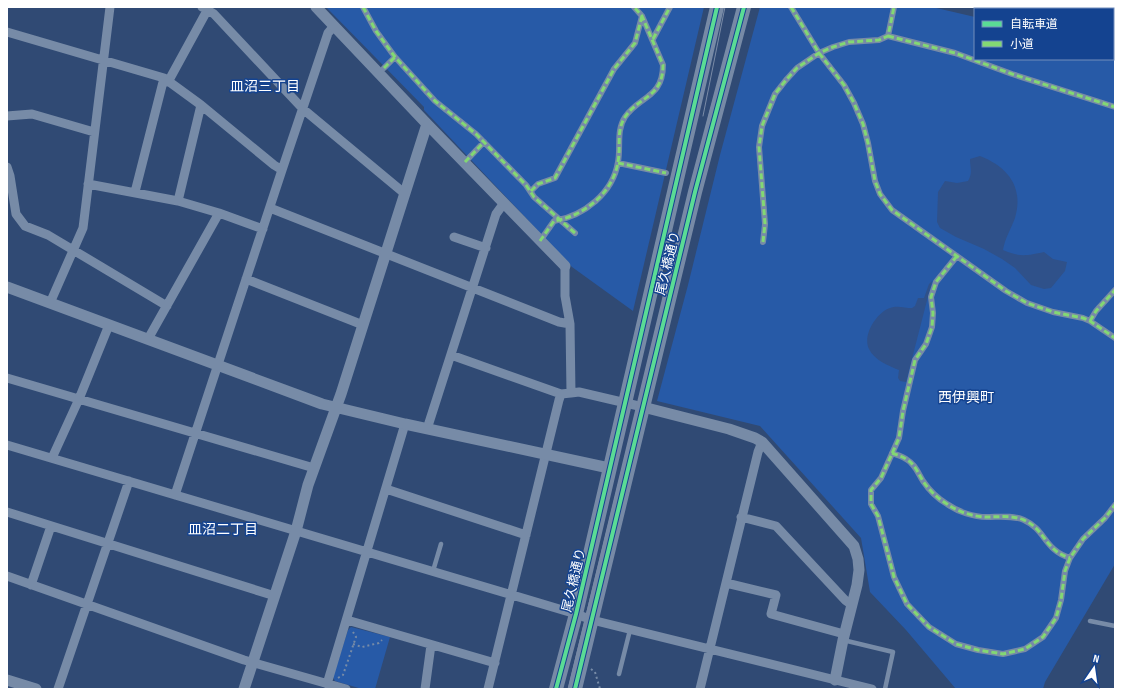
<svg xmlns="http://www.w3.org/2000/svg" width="1122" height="696" viewBox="0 0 1122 696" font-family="'Sofia Sans Condensed','Noto Sans JP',sans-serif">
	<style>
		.green { fill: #275aa7 }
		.water { fill: #2f518a }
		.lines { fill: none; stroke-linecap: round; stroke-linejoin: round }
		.path { stroke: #778ba7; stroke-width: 2; stroke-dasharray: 2 3; stroke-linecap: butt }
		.service { stroke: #778ba7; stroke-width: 4.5 }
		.pedestrian { stroke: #778ba7; stroke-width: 6 }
		.minor { stroke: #778ba7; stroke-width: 9 }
		.tertiary { stroke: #778ba7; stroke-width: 11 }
		.primary { stroke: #778aa6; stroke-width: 14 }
		.tram { stroke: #7a8ba7; stroke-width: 1 }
		.quiet { stroke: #83d873; stroke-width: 3; stroke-dasharray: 6 3; stroke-linecap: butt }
		.cycleway-casing { stroke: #144390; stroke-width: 6 }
		.cycleway { stroke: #5adb95; stroke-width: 4 }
		.labels { text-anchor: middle; stroke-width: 3; stroke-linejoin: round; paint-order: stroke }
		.street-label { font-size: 13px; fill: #fff; stroke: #144390 }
		.neighbourhood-label { font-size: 14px; fill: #fff; stroke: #144390 }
	</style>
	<rect width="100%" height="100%" fill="#304a74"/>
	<path class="green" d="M 326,7 L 704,7 L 633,311 L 572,267 L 424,110 L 424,107 Z
		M 760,7 L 932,7 L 975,17 L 975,59 L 1113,59 L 1113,53 L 1115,53 L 1115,564 L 1045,682 L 1043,689 L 956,689 L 906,630 L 870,592 L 861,538 L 760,426 L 657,401 L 688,285 L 720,155 Z
		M 1028,7 L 1115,7 L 1115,29 L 1113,29 L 1113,9 L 1035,9 Z
		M 351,627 L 390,637 L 375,689 L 362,689 L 335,681 L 333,677 L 348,630 Z"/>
	<path class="water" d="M 980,156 C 1008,167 1024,187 1015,218 C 1011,229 1005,238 1003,250 C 1019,257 1026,256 1044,252 L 1053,259 L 1067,262 L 1065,271 L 1051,288 L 1044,289 L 1031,285 L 1015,268 L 1002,259 L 984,249 L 956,237 L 940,228 L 937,222 L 938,192 L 945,181 L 957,183 L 968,181 C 973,172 970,168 970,159 Z
		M 932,281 L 906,382 L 900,381 L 898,378 L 899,370 C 889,366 874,360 869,349 C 862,335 877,312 890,308 C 897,305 905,308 912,308 L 915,306 L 918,298 L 924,298 L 929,284 Z"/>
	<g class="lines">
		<path class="path" d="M 353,644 L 362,647 L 379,643 L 382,640
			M 591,669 L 595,672 L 600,689
			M 338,678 L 343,675 L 356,637 L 353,632"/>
		<path class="service" d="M 433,571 L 441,544
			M 1090,621 L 1115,626
			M 843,640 L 893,652 L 885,689
			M 619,674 L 630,630"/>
		<path class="pedestrian" d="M 363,7 L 376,31 L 395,57 L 435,101 L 476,134 L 526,185 L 534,197 L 575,233
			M 791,7 L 819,53 L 844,85 L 854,103 L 863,124 L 868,143 L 875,181 L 880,194 L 892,210 L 1006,291 L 1027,303 L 1053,312 L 1083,318 L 1090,321 L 1115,338
			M 888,36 L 955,53 L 1012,74 L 1115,107
			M 653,39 L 670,7
			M 384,68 L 395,57
			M 465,162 L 484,142
			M 618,163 L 666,173
			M 531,191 L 538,184 L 555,178 L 614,69 L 635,43 L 642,16
			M 540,241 L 554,221 C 584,216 613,193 618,162 C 621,146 616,131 625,117 C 639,96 663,98 663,65 L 642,16 L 634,7
			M 763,242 L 765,224 L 759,147 L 762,126 L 775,94 L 786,80 L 797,68 L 819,53 L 833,47 L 849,42 L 879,40 L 888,36 L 894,7
			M 957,256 L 936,282 L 931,297 L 933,313 L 932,327 L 926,344 L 915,360 L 903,411 L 899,438 L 881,478 L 871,490 L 871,504 L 878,516 L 894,577 L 907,604 L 929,627 L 956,644 L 978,650 L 1003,654 L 1025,649 L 1043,637 L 1056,618 L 1061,600 L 1065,571 L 1070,558 L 1083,539 L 1105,518 L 1115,505
			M 1090,321 L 1096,311 L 1115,290
			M 892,453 C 897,455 902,456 906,459 C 915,464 918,473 923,481 C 929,490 937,498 947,504 C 958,512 974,517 987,517 C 999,517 1012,515 1024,520 C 1046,530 1044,550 1070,558"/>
		<path class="minor" d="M 202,7 L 208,10 L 214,14 L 303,109 L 404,193
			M 7,32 L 164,78 L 201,105 L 274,165 L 282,170 L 175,495
			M 168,82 L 209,7
			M 7,116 L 32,114 L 94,132
			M 7,167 L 10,176 L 16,214 L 25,226 L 48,235 L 167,306
			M 282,170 L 328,33 L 334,26
			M 88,184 L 178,201 L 219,213 L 263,229
			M 135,192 L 164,78
			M 178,201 L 201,105
			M 270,208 L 559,322 L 570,324
			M 454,237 L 486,248
			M 565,266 L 565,296 L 570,324 L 571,393 L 579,392 L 643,407
			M 246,279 L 363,325
			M 50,303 L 83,228 L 110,7
			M 148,339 L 219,213
			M 451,355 L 561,394
			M 7,378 L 314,468
			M 427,429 L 496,214 L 504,203
			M 7,445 L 576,614 L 592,620 L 872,689
			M 52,458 L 79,399 L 109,325
			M 386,489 L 526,535
			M 7,512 L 275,596
			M 741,517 L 776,526 L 845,600 L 852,605
			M 7,576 L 244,660 L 346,689
			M 726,583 L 776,595 L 771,614 L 844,634
			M 31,585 L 51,526
			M 347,620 L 495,663
			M 327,684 L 405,424
			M 58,689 L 129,481
			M 425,689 L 431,645
			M 488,689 L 559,400 L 561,394 L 571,393
			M 700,689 L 758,452 L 762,442"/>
		<path class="tertiary" d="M 316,7 L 427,124 L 565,266
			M 981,7 L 989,9
			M 1113,40 L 1115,41
			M 7,287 L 322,404 L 405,424 L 609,468
			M 643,407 L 729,429 L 755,438 L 762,442 L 854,546 L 858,559 L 859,570 L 857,585 L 843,640 L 835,680
			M 7,680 L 36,689
			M 244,689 L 296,531 L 308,485 L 341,394 L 427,124"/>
		<path class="primary" d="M 556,689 L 576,614 L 717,7
			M 575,689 L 695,192 L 744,7"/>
		<path class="tram" d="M 703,116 L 725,7
			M 568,689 L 710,111 L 742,7"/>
		<path class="quiet" d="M 363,7 L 376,31 L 395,57 L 435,101 L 476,134 L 526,185 L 534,197 L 575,233
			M 791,7 L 819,53 L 844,85 L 854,103 L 863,124 L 868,143 L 875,181 L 880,194 L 892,210 L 1006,291 L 1027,303 L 1053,312 L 1083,318 L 1090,321 L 1115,338
			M 888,36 L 955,53 L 1012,74 L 1115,107
			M 653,39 L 670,7
			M 384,68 L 395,57
			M 465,162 L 484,142
			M 618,163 L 666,173
			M 531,191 L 538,184 L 555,178 L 614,69 L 635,43 L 642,16
			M 540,241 L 554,221 C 584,216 613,193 618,162 C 621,146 616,131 625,117 C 639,96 663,98 663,65 L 642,16 L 634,7
			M 763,242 L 765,224 L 759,147 L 762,126 L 775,94 L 786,80 L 797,68 L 819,53 L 833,47 L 849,42 L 879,40 L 888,36 L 894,7
			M 957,256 L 936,282 L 931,297 L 933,313 L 932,327 L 926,344 L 915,360 L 903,411 L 899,438 L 881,478 L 871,490 L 871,504 L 878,516 L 894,577 L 907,604 L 929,627 L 956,644 L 978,650 L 1003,654 L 1025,649 L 1043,637 L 1056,618 L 1061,600 L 1065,571 L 1070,558 L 1083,539 L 1105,518 L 1115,505
			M 1090,321 L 1096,311 L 1115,290
			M 892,453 C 897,455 902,456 906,459 C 915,464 918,473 923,481 C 929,490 937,498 947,504 C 958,512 974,517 987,517 C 999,517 1012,515 1024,520 C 1046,530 1044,550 1070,558"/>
		<defs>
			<path id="cycleway" d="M 556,689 L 576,614 L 717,7
				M 575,689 L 695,192 L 744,7"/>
		</defs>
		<use href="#cycleway" class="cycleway-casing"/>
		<use href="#cycleway" class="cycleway"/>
	</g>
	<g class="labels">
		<g class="street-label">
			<text transform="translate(667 263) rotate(-76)" y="5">尾久橋通り</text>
			<text transform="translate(573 580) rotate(-77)" y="5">尾久橋通り</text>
		</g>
		<g class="neighbourhood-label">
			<text x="265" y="91">皿沼三丁目</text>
			<text x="966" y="402">西伊興町</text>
			<text x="223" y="534">皿沼二丁目</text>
		</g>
	</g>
	<rect width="1122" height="696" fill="none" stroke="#ffffff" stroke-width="16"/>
	<rect x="974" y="8" width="140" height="52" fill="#144390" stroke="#728ebc"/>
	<rect x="982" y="21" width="20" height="6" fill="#5adb95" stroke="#728ebc"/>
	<text x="1010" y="28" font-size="12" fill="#ffffff">自転車道</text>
	<rect x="982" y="41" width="20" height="6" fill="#83d873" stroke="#728ebc"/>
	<text x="1010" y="48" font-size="12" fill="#ffffff">小道</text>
	<g transform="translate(1094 668) rotate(13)" stroke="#144390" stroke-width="3" paint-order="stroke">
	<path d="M0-3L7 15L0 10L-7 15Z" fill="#ffffff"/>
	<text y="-6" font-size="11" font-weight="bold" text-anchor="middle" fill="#ffffff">N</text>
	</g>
</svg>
